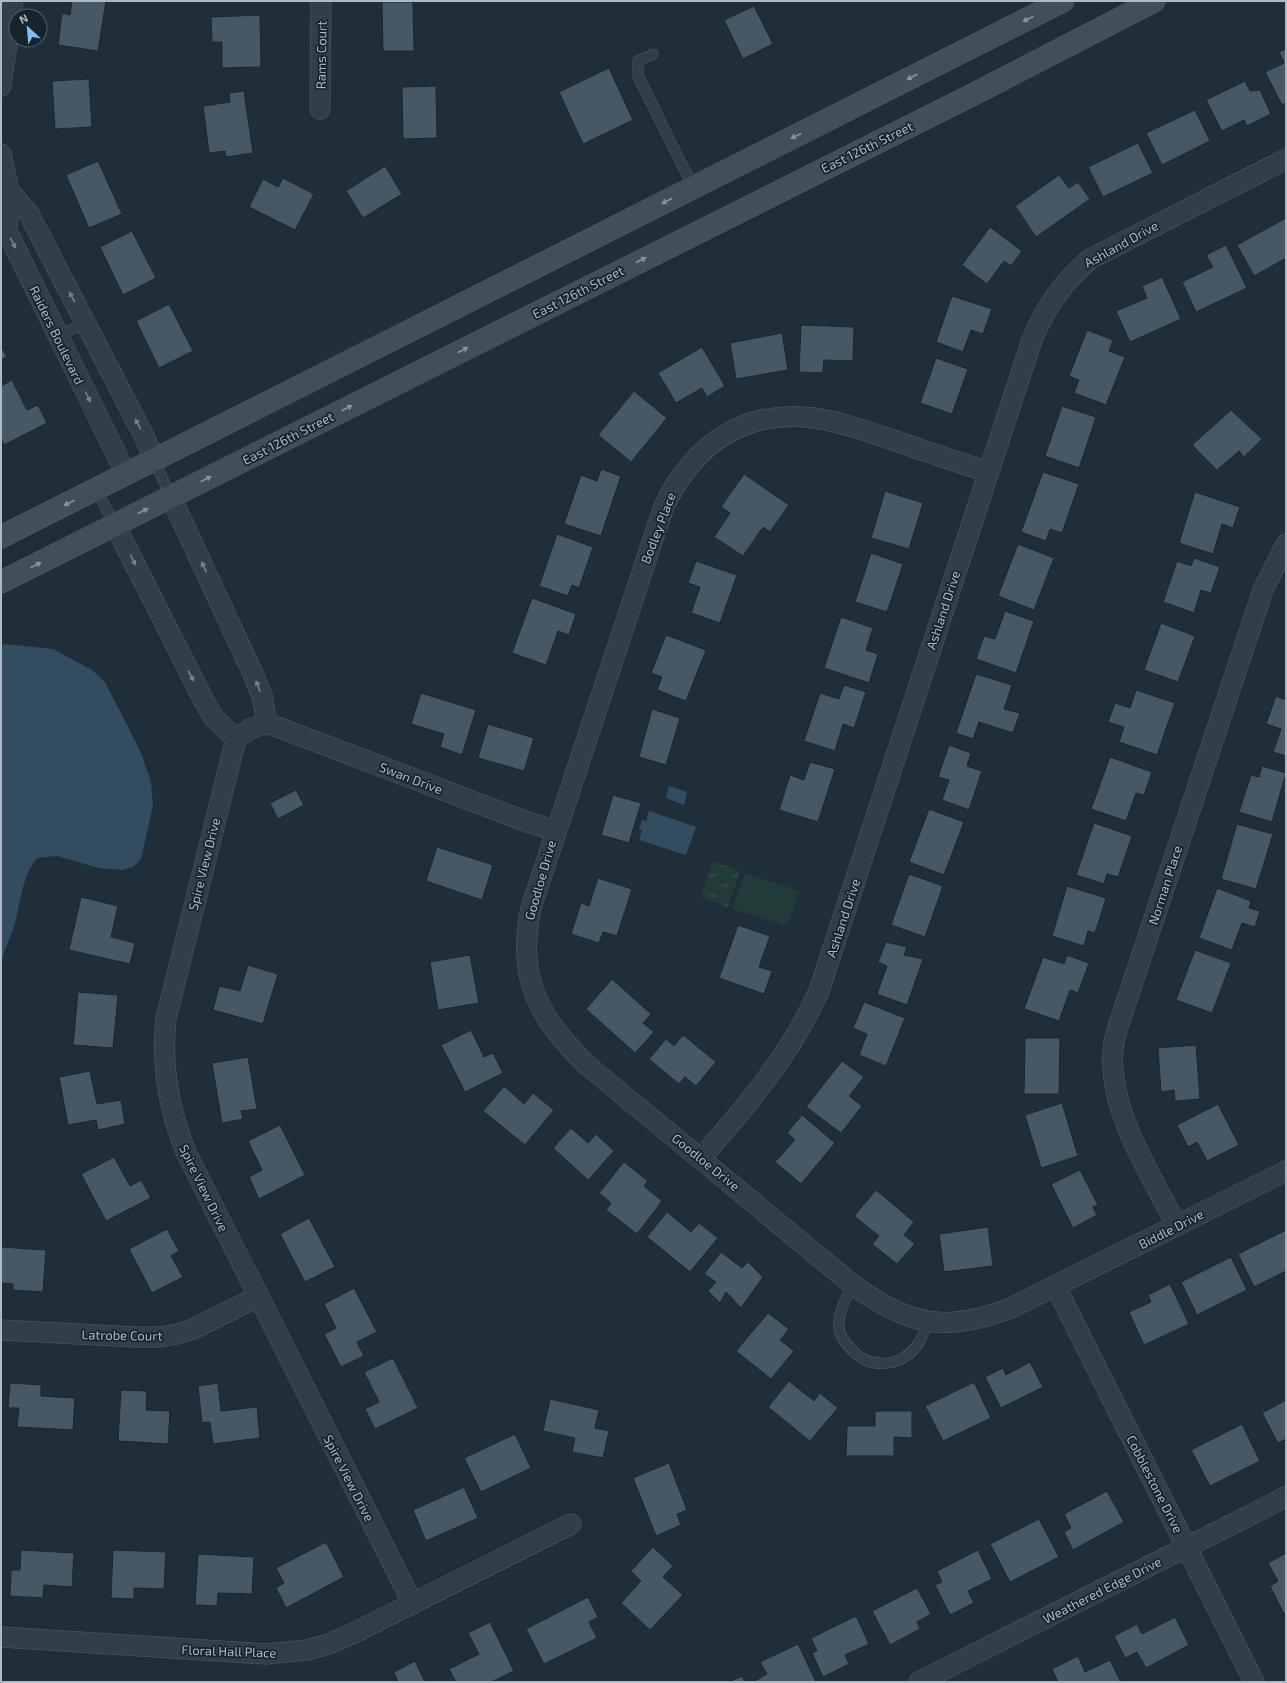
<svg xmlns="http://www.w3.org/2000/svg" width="1287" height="1683" viewBox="0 0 1287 1683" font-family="'Exo 2',sans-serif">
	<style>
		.grass { fill: url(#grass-tufts) }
		.pitch { fill: #223b39 }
		.water { fill: #324c60 }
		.building { fill: #475864; stroke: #1a262f }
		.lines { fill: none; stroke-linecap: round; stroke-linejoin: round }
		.service-casing { stroke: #505d66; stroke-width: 11 }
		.minor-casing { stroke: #505d66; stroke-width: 21 }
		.secondary-casing { stroke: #505d66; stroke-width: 23 }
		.service { stroke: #333f48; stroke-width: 10 }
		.minor { stroke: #333f48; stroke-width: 20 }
		.secondary { stroke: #414f5b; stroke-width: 22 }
		.oneway { fill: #8795a0 }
		.oneway2 { fill: #76838d }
		.labels { text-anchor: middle; stroke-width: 3.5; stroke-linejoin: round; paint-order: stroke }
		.street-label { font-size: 13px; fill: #adbac5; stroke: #18242c }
	</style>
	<defs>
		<pattern id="grass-tufts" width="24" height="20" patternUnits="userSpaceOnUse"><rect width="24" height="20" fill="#223b39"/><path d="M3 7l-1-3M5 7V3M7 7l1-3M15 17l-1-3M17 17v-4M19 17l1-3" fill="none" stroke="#3f5554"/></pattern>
	</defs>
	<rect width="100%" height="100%" fill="#1f2e38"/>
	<path class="grass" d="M 712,861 L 740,871 L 728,907 L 701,897 Z"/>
	<path class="pitch" d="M 745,873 L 800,891 L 787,926 L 732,909 Z"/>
	<path class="water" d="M 5,644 L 53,649 L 92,670 L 104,681 L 120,711 L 141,753 L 151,782 L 153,805 L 141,859 L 133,867 L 122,870 L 99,868 L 57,856 L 37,858 C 22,877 21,900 15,923 C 11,936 5,949 1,962 L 1,646 Z
		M 669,786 L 687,792 L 684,805 L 666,798 Z
		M 649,811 L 696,827 L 686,855 L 639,840 L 642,830 L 639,829 L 642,820 L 646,821 Z"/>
	<path class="building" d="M 72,1 L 106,1 L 98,51 L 58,45 L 62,13 L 70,15 Z
		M 382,2 L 413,2 L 414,51 L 383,51 Z
		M 754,6 L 773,44 L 743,59 L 724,20 Z
		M 260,15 L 261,67 L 222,68 L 222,42 L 212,42 L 211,17 Z
		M 1286,49 L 1286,103 L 1282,105 L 1265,72 L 1284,63 L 1279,52 Z
		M 609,68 L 633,120 L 583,144 L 559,92 Z
		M 89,79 L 92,127 L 55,129 L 52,81 Z
		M 1245,81 L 1250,91 L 1260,90 L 1271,114 L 1247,126 L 1244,120 L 1222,131 L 1206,100 Z
		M 436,86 L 437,138 L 403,139 L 402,87 Z
		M 244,91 L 253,153 L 226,157 L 225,151 L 209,153 L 203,106 L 230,102 L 229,93 Z
		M 1195,110 L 1210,141 L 1162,165 L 1146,133 Z
		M 1138,143 L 1153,173 L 1103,197 L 1088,167 Z
		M 98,161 L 122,214 L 89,228 L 66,175 Z
		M 385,166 L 402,194 L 363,218 L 346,191 Z
		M 1059,175 L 1069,188 L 1078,182 L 1090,199 L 1036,237 L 1015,206 Z
		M 283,178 L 314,194 L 295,230 L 249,207 L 263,179 L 278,187 Z
		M 1286,218 L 1286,258 L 1254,276 L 1237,245 Z
		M 990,227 L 1022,251 L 1011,266 L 1004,261 L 987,284 L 962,265 Z
		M 132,231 L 156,278 L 123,295 L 100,247 Z
		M 1226,245 L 1247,288 L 1196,312 L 1182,282 L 1213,267 L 1206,255 Z
		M 1162,277 L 1181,319 L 1130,342 L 1116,311 L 1147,298 L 1142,286 Z
		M 952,296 L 992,309 L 983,334 L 971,330 L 963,352 L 936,342 Z
		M 169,304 L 193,351 L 159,368 L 136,321 Z
		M 801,325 L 854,327 L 853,361 L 824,360 L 823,373 L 799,372 Z
		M 1087,330 L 1113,340 L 1109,351 L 1125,357 L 1106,405 L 1074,393 L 1079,380 L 1069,376 Z
		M 782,333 L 788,370 L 736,379 L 730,343 Z
		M 1,346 L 7,357 L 1,360 Z
		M 702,347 L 725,386 L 707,397 L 702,388 L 676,403 L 658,373 Z
		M 936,358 L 968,369 L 952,414 L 920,403 Z
		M 12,380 L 27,410 L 38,405 L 47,423 L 4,445 L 1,438 L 1,386 Z
		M 634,391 L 667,418 L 631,462 L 598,435 Z
		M 1062,406 L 1096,417 L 1079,468 L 1045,456 Z
		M 1231,410 L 1262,439 L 1244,457 L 1239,451 L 1217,470 L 1192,445 Z
		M 601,469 L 621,476 L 601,536 L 564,524 L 581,475 L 597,481 Z
		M 1043,472 L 1079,484 L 1062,533 L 1050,529 L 1046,541 L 1021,532 Z
		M 744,474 L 789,505 L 770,532 L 763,527 L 743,556 L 714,537 L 730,513 L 721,507 Z
		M 885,491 L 923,503 L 909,549 L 871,538 Z
		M 1195,492 L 1240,507 L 1233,528 L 1222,524 L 1213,554 L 1179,543 Z
		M 557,534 L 593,547 L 579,588 L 572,585 L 568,596 L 539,586 Z
		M 1018,544 L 1054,558 L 1034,610 L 998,596 Z
		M 871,553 L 903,564 L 887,612 L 855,602 Z
		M 1194,558 L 1220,567 L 1211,593 L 1201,590 L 1194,613 L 1163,602 L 1177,561 L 1191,566 Z
		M 696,561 L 737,575 L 720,623 L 691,613 L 700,587 L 688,583 Z
		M 532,598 L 576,614 L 569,635 L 558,631 L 546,665 L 512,653 Z
		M 1005,611 L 1034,621 L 1016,673 L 976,659 L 984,636 L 995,639 Z
		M 841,617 L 873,628 L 866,650 L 878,654 L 869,683 L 824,668 Z
		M 1161,623 L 1195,636 L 1178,682 L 1144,670 Z
		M 666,635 L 706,650 L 686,701 L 657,690 L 662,677 L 651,673 Z
		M 976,674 L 1012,685 L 1004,709 L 1020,713 L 1013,733 L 979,722 L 973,739 L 956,733 Z
		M 844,685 L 866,692 L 854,728 L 843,724 L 835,751 L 804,741 L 820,693 L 839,699 Z
		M 1136,690 L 1175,703 L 1157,755 L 1119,742 L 1124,727 L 1108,722 L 1115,703 L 1130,708 Z
		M 421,693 L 476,710 L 462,755 L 440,747 L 444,734 L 411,724 Z
		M 1276,696 L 1286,700 L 1286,756 L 1273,752 L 1281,729 L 1266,724 Z
		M 652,709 L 680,718 L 666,765 L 639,757 Z
		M 488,724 L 534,738 L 524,771 L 478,758 Z
		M 949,745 L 971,753 L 967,766 L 982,771 L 969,810 L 942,800 L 949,780 L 938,777 Z
		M 1110,757 L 1152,772 L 1144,795 L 1136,793 L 1126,821 L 1091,809 Z
		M 810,762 L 835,769 L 818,822 L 779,810 L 790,775 L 804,780 Z
		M 1262,766 L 1286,773 L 1272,822 L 1239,812 L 1251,775 L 1259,777 Z
		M 296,790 L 304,805 L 278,819 L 270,803 Z
		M 613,795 L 641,803 L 629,843 L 601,835 Z
		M 929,809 L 964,822 L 944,875 L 909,862 Z
		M 1094,823 L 1132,836 L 1118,877 L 1107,874 L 1104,884 L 1076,875 Z
		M 1237,824 L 1273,834 L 1256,889 L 1221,879 Z
		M 437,847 L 493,865 L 482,900 L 426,881 Z
		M 909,874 L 943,886 L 925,937 L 891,925 Z
		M 598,878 L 632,889 L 617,936 L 603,932 L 599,943 L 571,934 L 581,903 L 589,906 Z
		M 1067,886 L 1106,898 L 1095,933 L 1088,931 L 1084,946 L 1052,936 Z
		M 1217,888 L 1251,901 L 1249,908 L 1260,911 L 1255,927 L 1242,923 L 1232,950 L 1199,938 Z
		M 81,897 L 118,906 L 111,937 L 135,943 L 130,964 L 69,950 Z
		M 738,925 L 770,936 L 759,967 L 772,971 L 764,994 L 719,978 Z
		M 886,942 L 907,947 L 904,955 L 923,959 L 907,1005 L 877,994 L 887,966 L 878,962 Z
		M 1195,950 L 1231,963 L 1212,1013 L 1176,1000 Z
		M 470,955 L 479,1003 L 438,1010 L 430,962 Z
		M 1067,955 L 1089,963 L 1078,993 L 1070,990 L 1059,1021 L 1024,1009 L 1043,957 L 1064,964 Z
		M 248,965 L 278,974 L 263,1024 L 213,1010 L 219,986 L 240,991 Z
		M 612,979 L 651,1014 L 643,1023 L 654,1032 L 635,1053 L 586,1009 Z
		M 78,992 L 118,995 L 113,1048 L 73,1045 Z
		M 864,1002 L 905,1018 L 886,1066 L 859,1055 L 867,1034 L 853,1028 Z
		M 471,1030 L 484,1057 L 493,1053 L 503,1073 L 465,1092 L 441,1045 Z
		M 683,1035 L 716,1062 L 696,1086 L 685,1077 L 679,1084 L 649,1059 L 666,1039 L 674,1046 Z
		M 1025,1038 L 1060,1038 L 1059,1094 L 1024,1094 Z
		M 1196,1045 L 1200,1099 L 1175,1101 L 1174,1090 L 1161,1092 L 1158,1048 Z
		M 248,1057 L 257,1109 L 241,1111 L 243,1119 L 222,1123 L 212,1063 Z
		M 842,1061 L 864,1077 L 849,1096 L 862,1106 L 841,1133 L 806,1107 Z
		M 90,1071 L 97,1104 L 121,1100 L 125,1124 L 98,1130 L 96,1120 L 68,1125 L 59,1077 Z
		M 504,1086 L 524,1104 L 533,1093 L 554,1110 L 525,1145 L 483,1111 Z
		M 1062,1103 L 1078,1156 L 1041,1168 L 1025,1115 Z
		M 1218,1104 L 1239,1145 L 1207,1161 L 1197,1142 L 1188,1147 L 1177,1125 Z
		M 802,1115 L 835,1143 L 801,1184 L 775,1162 L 795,1140 L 787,1133 Z
		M 280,1125 L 305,1175 L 259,1199 L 249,1177 L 262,1170 L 248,1141 Z
		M 571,1128 L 588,1143 L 596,1134 L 614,1151 L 588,1180 L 553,1148 Z
		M 114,1157 L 130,1186 L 141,1180 L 151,1198 L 106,1221 L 81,1174 Z
		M 624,1162 L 648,1181 L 644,1186 L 662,1201 L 637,1234 L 606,1210 L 611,1203 L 599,1193 Z
		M 1080,1170 L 1098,1205 L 1093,1207 L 1097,1215 L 1073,1228 L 1051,1184 Z
		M 876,1190 L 914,1222 L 904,1235 L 915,1244 L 897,1264 L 872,1244 L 879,1236 L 854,1216 Z
		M 667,1212 L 691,1232 L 699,1223 L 718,1238 L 690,1272 L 647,1237 Z
		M 309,1218 L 335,1267 L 305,1282 L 280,1234 Z
		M 988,1227 L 993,1266 L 944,1272 L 939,1234 Z
		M 167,1229 L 179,1251 L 171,1256 L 183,1277 L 152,1293 L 129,1249 Z
		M 1286,1230 L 1286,1271 L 1254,1287 L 1238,1254 Z
		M 1,1247 L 46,1250 L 43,1292 L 13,1290 L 13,1284 L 1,1283 Z
		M 721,1252 L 742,1268 L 748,1262 L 763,1277 L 741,1308 L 726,1292 L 720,1303 L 708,1291 L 716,1282 L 704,1274 Z
		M 1231,1257 L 1247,1290 L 1197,1315 L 1181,1282 Z
		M 1170,1284 L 1189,1324 L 1144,1345 L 1129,1312 L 1151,1302 L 1148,1295 Z
		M 354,1288 L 377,1332 L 357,1342 L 364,1356 L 341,1367 L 324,1334 L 336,1328 L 324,1304 Z
		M 768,1313 L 789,1329 L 780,1340 L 794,1351 L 771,1379 L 736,1351 Z
		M 393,1358 L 418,1408 L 375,1429 L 365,1409 L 379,1402 L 364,1372 Z
		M 1030,1362 L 1043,1387 L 1001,1408 L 985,1377 L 1003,1368 L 1006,1375 Z
		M 789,1381 L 814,1401 L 820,1393 L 838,1408 L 810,1441 L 768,1407 Z
		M 974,1382 L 991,1418 L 943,1441 L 925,1406 Z
		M 10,1383 L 41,1385 L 41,1396 L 75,1398 L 73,1430 L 17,1427 L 19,1408 L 8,1408 Z
		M 218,1383 L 221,1411 L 257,1407 L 260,1438 L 213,1444 L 210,1422 L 202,1423 L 198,1386 Z
		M 121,1390 L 147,1391 L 146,1410 L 170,1411 L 168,1444 L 118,1441 Z
		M 550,1399 L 599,1410 L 595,1428 L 609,1431 L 603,1458 L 572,1452 L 575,1438 L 543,1431 Z
		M 1286,1400 L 1286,1439 L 1278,1443 L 1262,1413 Z
		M 875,1411 L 912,1411 L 912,1438 L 894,1437 L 894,1456 L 846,1456 L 847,1426 L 875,1426 Z
		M 1242,1424 L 1260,1461 L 1210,1486 L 1191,1450 Z
		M 515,1434 L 531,1468 L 481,1492 L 464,1458 Z
		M 669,1463 L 687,1510 L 677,1514 L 681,1525 L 656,1536 L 633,1478 Z
		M 464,1487 L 478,1518 L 426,1541 L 413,1510 Z
		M 1107,1491 L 1124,1522 L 1073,1550 L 1064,1532 L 1071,1528 L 1064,1514 Z
		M 1039,1519 L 1059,1557 L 1010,1582 L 990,1544 Z
		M 326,1542 L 344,1577 L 286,1608 L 276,1588 L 284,1583 L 276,1568 Z
		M 653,1547 L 673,1566 L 663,1577 L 683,1595 L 650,1630 L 621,1603 L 641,1581 L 631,1571 Z
		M 21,1550 L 74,1553 L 72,1587 L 44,1585 L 43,1598 L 10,1596 L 11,1570 L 20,1570 Z
		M 113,1550 L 166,1552 L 164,1589 L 134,1588 L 134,1599 L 111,1598 Z
		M 978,1550 L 992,1579 L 968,1591 L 974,1603 L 950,1615 L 935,1585 L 942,1582 L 937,1571 Z
		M 1286,1553 L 1286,1613 L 1284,1614 L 1270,1586 L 1278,1581 L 1268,1563 Z
		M 198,1554 L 254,1557 L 252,1594 L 218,1593 L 217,1606 L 195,1605 Z
		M 917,1588 L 931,1614 L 917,1622 L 920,1629 L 890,1645 L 872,1611 Z
		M 588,1597 L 598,1617 L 589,1622 L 597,1638 L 544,1664 L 526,1629 Z
		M 856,1616 L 869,1644 L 845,1655 L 849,1664 L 823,1677 L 812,1653 L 817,1651 L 811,1638 Z
		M 1175,1617 L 1189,1645 L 1146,1668 L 1137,1652 L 1125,1658 L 1114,1636 L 1137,1624 L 1142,1634 Z
		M 490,1622 L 514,1671 L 491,1682 L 456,1682 L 449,1669 L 479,1654 L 468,1633 Z
		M 798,1644 L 816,1682 L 753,1682 L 767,1674 L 760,1662 Z
		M 1078,1656 L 1085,1672 L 1110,1660 L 1121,1682 L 1058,1682 L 1052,1669 Z
		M 415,1661 L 425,1682 L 398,1682 L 394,1672 Z
		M 742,1676 L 745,1682 L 729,1682 Z"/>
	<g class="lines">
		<defs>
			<path id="service" d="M 653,54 L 638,61 L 638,76 L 693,187
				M 58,336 L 86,323
				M 154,460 L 171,497
				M 96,489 L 115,525
				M 853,1285 C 846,1298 837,1313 839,1329 C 840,1336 846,1344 852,1350 C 870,1370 902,1367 918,1344 C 923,1337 925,1329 927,1321"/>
			<path id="minor" d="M 1,86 L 13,1
				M 320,109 L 321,1
				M 1,154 L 9,191 L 7,231 L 126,474
				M 9,191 L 29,214 L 146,440 L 154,460
				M 988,472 C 957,462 927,452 896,441 C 869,432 842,422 814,418 C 743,409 694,445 664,506 L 531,908 C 516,979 539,1018 588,1066 L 853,1285 C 909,1326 946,1333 1011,1308 L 1286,1171
				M 171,497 L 254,676 L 262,696 L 267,723
				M 115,525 L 204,701 L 214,718 L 236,739
				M 267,723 L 250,729 L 236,739 L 166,1019 C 161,1066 169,1111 187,1154 L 413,1604
				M 267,723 L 522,820 L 555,831
				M 701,1158 C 747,1106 791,1054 819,991 L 1032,340 C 1045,307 1063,282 1090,259 L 1286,159
				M 1177,1226 C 1151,1175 1108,1110 1113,1051 C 1113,1043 1116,1035 1118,1027 L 1263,590 L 1286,544
				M 1056,1287 L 1254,1682
				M 1,1330 L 136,1337 L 159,1337 L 177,1334 L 193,1329 L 258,1297
				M 1,1637 L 266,1654 L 306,1650 L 326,1645 L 352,1634 L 571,1524
				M 919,1682 L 1286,1497"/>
			<path id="secondary" d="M 1,537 L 1063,1
				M 1,582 L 974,94 L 1154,1"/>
		</defs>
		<use href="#service" class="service-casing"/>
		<use href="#minor" class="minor-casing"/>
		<use href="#secondary" class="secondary-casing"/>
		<use href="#service" class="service"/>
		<use href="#minor" class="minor"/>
		<use href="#secondary" class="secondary"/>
	</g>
	<defs><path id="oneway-solid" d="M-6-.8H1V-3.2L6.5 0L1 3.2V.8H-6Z"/></defs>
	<g class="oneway">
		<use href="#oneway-solid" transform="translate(1028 19) rotate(153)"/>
		<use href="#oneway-solid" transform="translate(912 77) rotate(153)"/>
		<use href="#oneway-solid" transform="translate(796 136) rotate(153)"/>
		<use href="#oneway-solid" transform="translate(667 201) rotate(153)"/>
		<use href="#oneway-solid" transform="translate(641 260) rotate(-27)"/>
		<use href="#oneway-solid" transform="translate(463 350) rotate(-27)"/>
		<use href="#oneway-solid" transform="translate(347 408) rotate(-27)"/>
		<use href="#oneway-solid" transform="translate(206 479) rotate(-27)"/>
		<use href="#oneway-solid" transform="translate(69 503) rotate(153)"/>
		<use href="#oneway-solid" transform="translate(143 511) rotate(-27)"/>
		<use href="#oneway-solid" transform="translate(36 565) rotate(-27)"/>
	</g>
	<g class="oneway2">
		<use href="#oneway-solid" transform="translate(13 243) rotate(64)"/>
		<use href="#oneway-solid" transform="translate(72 297) rotate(-117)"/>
		<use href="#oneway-solid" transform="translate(88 397) rotate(64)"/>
		<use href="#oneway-solid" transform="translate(138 424) rotate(-118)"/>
		<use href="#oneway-solid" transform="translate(133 560) rotate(63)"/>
		<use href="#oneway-solid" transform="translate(204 567) rotate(-115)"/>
		<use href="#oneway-solid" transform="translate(191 676) rotate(63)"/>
		<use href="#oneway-solid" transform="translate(258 686) rotate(-111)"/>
	</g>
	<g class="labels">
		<g class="street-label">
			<text transform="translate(321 55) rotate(-89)" y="5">Rams Court</text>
			<text transform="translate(867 147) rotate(-26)" y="5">East 126th Street</text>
			<text transform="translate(1121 244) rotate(-29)" y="5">Ashland Drive</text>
			<text transform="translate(578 292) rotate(-27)" y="5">East 126th Street</text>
			<text transform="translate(57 335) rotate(64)" y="5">Raiders Boulevard</text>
			<text transform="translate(288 438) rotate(-27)" y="5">East 126th Street</text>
			<text transform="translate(658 528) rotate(-69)" y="5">Bodley Place</text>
			<text transform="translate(943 610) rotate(-72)" y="5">Ashland Drive</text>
			<text transform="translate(411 778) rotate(21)" y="5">Swan Drive</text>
			<text transform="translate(204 864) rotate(-76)" y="5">Spire View Drive</text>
			<text transform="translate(540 880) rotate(-74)" y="5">Goodloe Drive</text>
			<text transform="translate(1165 885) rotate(-72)" y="5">Norman Place</text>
			<text transform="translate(843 918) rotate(-72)" y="5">Ashland Drive</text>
			<text transform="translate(706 1162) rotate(39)" y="5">Goodloe Drive</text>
			<text transform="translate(204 1188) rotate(64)" y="5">Spire View Drive</text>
			<text transform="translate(1171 1229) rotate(-27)" y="5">Biddle Drive</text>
			<text transform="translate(122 1335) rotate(1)" y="5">Latrobe Court</text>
			<text transform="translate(349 1478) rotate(63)" y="5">Spire View Drive</text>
			<text transform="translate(1155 1484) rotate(63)" y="5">Cobblestone Drive</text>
			<text transform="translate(1102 1590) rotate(-27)" y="5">Weathered Edge Drive</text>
			<text transform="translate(229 1651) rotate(2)" y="5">Floral Hall Place</text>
		</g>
	</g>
	<rect width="1287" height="1683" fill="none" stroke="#adbac5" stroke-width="4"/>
	<g transform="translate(28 28) rotate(334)"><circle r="19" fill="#18242c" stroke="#546069"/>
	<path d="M0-3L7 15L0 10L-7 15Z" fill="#7cc1fb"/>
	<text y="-6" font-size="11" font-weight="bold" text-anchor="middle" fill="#adbac5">N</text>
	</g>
</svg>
